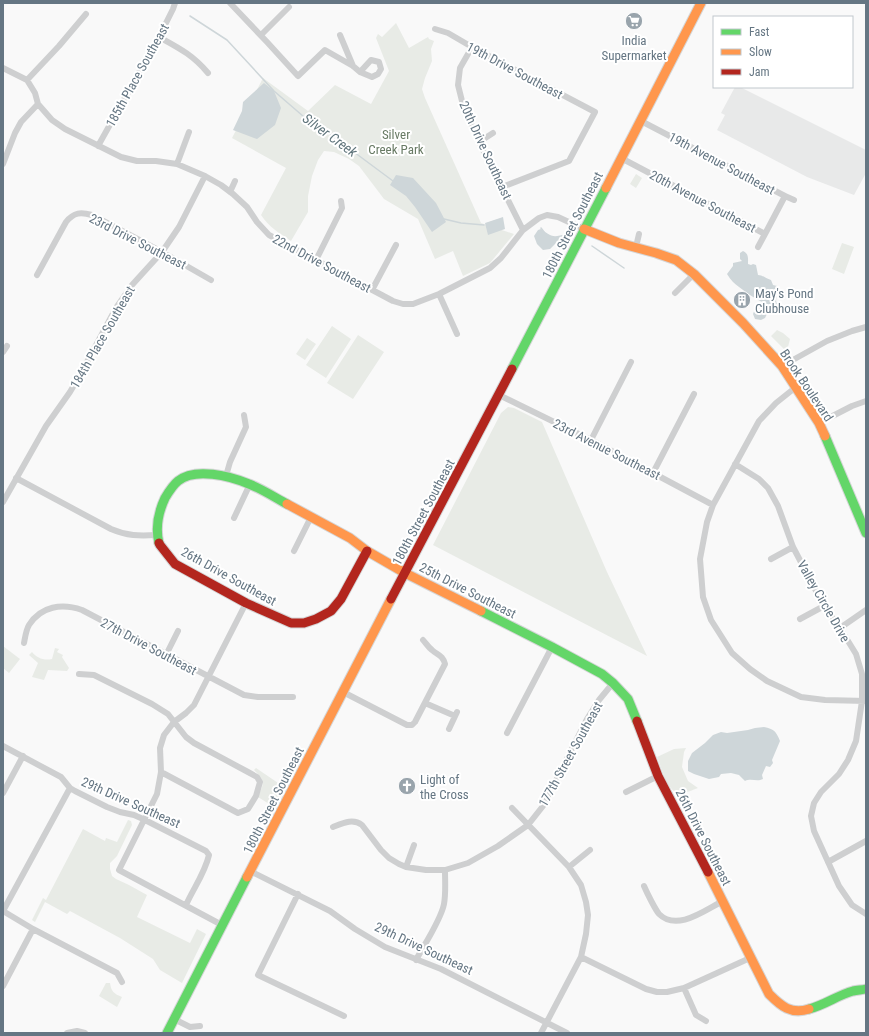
<svg xmlns="http://www.w3.org/2000/svg" width="869" height="1036" viewBox="0 0 869 1036" font-family="'Roboto Condensed',sans-serif">
	<style>
		.built { fill: #e8e9e9 }
		.green { fill: #e8ebe6 }
		.water { fill: #ced6d9 }
		.lines { fill: none; stroke-linecap: round; stroke-linejoin: round }
		.stream { stroke: #ced6d9; stroke-width: 1.5 }
		.fast-casing { stroke: #d5d6d7; stroke-width: 11 }
		.slow-casing { stroke: #d5d6d7; stroke-width: 11 }
		.jam-casing { stroke: #d5d6d7; stroke-width: 11 }
		.street { stroke: #cecfd0; stroke-width: 6 }
		.fast { stroke: #63d668; stroke-width: 9 }
		.slow { stroke: #ff974d; stroke-width: 9 }
		.jam { stroke: #b3261e; stroke-width: 9 }
		.labels { text-anchor: middle; stroke-width: 4; stroke-linejoin: round; paint-order: stroke }
		.poi-label { font-size: 13px; fill: #657683; stroke: #fff; text-anchor: start }
		.street-label { font-size: 13px; fill: #657683; stroke: #fff }
		.park-label { font-size: 13px; fill: #687a64; stroke: #fff }
		.water-label { font-size: 14px; font-style: italic; fill: #60757c; stroke: #fff }
	</style>
	<rect width="100%" height="100%" fill="#f9f9f9"/>
	<path class="built" d="M 735,87 L 740,87 L 866,150 L 866,173 L 854,195 L 807,177 L 717,130 L 725,115 L 721,113 Z"/>
	<path class="green" d="M 396,23 L 409,48 L 428,37 L 429,39 L 434,41 L 431,49 L 432,61 L 425,78 L 422,89 L 425,98 L 481,223 L 514,234 L 490,263 L 463,276 L 453,251 L 435,259 L 418,219 L 384,199 L 359,166 L 349,159 L 334,152 L 324,151 L 318,160 L 312,176 L 308,196 L 308,212 L 291,241 C 279,233 269,227 261,215 L 286,168 L 232,138 L 263,78 L 308,111 L 335,85 L 371,104 L 389,71 L 376,38 L 378,34 L 382,37 Z
		M 636,174 L 642,178 L 636,188 L 630,184 Z
		M 842,243 L 854,247 L 844,274 L 832,269 Z
		M 332,326 L 351,339 L 326,378 L 306,365 Z
		M 777,330 L 783,333 L 790,339 L 788,347 L 785,350 L 771,336 Z
		M 358,335 L 384,352 L 353,399 L 327,383 Z
		M 307,338 L 316,344 L 305,360 L 296,354 Z
		M 508,407 L 514,408 L 542,422 L 607,572 L 647,656 L 433,545 L 501,413 Z
		M 3,646 L 20,659 L 9,673 L 3,668 Z
		M 55,648 L 59,649 L 57,652 L 63,655 L 62,657 L 69,668 L 67,671 L 48,670 L 44,680 L 32,677 L 38,663 L 29,655 L 32,652 C 37,658 44,661 52,659 Z
		M 686,748 L 684,752 L 682,767 L 688,781 L 698,788 C 692,790 685,794 679,793 C 668,793 661,766 657,757 L 674,749 Z
		M 256,768 L 284,787 L 274,807 L 258,797 C 264,782 266,782 254,770 Z
		M 128,820 L 131,821 L 132,825 L 117,856 L 110,863 L 110,869 L 112,876 L 116,879 L 129,885 L 147,895 L 137,917 L 190,943 L 197,929 L 206,934 L 182,983 L 160,970 L 153,959 L 120,938 L 70,911 L 67,914 L 45,902 L 35,922 L 32,920 L 43,898 L 46,900 L 83,829 L 105,841 L 106,838 L 117,842 Z
		M 106,983 L 110,983 C 111,991 114,994 122,997 L 117,1007 L 99,996 Z"/>
	<path class="water" d="M 264,83 L 274,91 L 281,108 L 275,125 L 257,139 L 233,130 L 242,111 L 243,102 Z
		M 396,175 L 413,178 L 436,203 L 446,222 L 432,232 L 415,207 L 406,196 L 390,185 Z
		M 503,217 L 505,229 L 488,235 L 485,223 Z
		M 541,229 C 553,238 553,237 567,234 L 566,237 L 555,244 L 550,249 L 543,250 L 537,244 L 534,236 L 538,230 Z
		M 743,251 C 749,254 748,258 748,264 L 751,265 L 753,264 L 756,265 L 758,275 C 763,275 766,279 771,280 L 773,285 L 777,286 C 776,289 777,291 777,294 C 777,298 775,300 777,304 L 775,306 C 765,307 741,289 733,282 C 731,280 729,277 727,274 L 733,266 L 733,263 L 742,261 L 740,259 L 740,253 Z
		M 758,307 L 762,311 L 764,311 L 767,314 L 765,318 L 761,320 L 755,319 L 753,314 L 755,309 Z
		M 764,727 C 774,729 776,731 780,741 L 772,760 L 773,763 L 770,767 L 766,766 L 762,775 L 763,779 C 757,782 751,778 745,781 L 739,775 L 731,773 L 721,774 L 719,777 L 709,779 L 694,774 L 688,771 L 688,761 L 692,753 L 705,743 L 713,735 L 721,732 L 727,733 L 748,730 L 755,728 Z"/>
	<g class="lines">
		<path class="stream" d="M 190,16 L 227,40 L 274,91 L 311,123 L 327,132 L 393,181
			M 444,219 L 461,223 L 484,225
			M 541,228 L 544,232
			M 592,246 L 624,268"/>
		<defs>
			<path id="fast" d="M 512,369 L 606,188
				M 825,436 L 866,533
				M 159,543 C 155,527 158,513 165,498 C 168,493 173,485 178,481 C 195,467 230,476 249,484 C 262,489 274,497 287,504
				M 481,611 L 552,647 L 602,674 L 613,683 L 628,699 L 637,721
				M 809,1009 C 825,1005 838,995 853,991 C 858,990 862,990 866,989
				M 167,1033 L 247,877"/>
			<path id="slow" d="M 606,188 L 701,3
				M 584,229 L 619,243 L 656,253 L 676,260 L 694,274 L 743,323 L 782,366 L 819,423 L 825,436
				M 287,504 L 350,538 L 367,551 L 405,573 L 481,611
				M 708,872 L 769,994 C 781,1006 791,1015 809,1009
				M 247,877 L 391,599"/>
			<path id="jam" d="M 159,543 L 160,545 L 175,564 L 246,603 L 291,623 L 304,623 L 316,619 L 331,611 L 341,599 L 367,551
				M 391,599 L 512,369
				M 637,721 L 658,776 L 708,872"/>
		</defs>
		<use href="#fast" class="fast-casing"/>
		<use href="#slow" class="slow-casing"/>
		<use href="#jam" class="jam-casing"/>
		<path class="street" d="M 230,3 L 267,42 L 298,76 L 325,50 L 353,66 L 360,72 L 372,77 L 378,74 L 381,69 L 379,62 L 371,60 L 360,72
			M 435,29 L 448,33 L 472,47 L 595,112 L 569,161 L 502,187
			M 261,35 L 289,7
			M 340,35 L 353,66
			M 159,37 C 179,48 193,55 208,73
			M 472,47 L 460,68 L 458,85 L 463,105 L 479,142 L 523,230
			M 3,68 L 27,80 L 35,93 L 38,104 L 52,120 L 65,129 L 121,157 L 137,161 L 156,161 L 177,164 L 205,176 L 221,185 L 233,194 L 247,207 L 257,222 L 269,235 L 393,301 L 403,304 L 413,304 L 439,294 L 490,268 L 501,258 L 523,230 L 539,218 L 547,215 L 558,217 L 584,229
			M 27,80 L 59,46 L 86,14
			M 479,142 L 493,133
			M 98,146 L 159,37 L 173,9 L 175,3
			M 621,158 L 765,234 L 785,196 L 641,121
			M 3,164 L 15,133 L 21,122 L 38,104
			M 177,164 L 189,132
			M 230,192 L 235,181
			M 785,196 L 794,200
			M 636,247 L 639,234
			M 758,247 L 765,234
			M 316,260 L 342,208 L 341,201
			M 37,275 L 66,222 C 74,212 81,212 92,215 L 162,252 L 211,280
			M 372,290 L 396,245
			M 675,293 L 694,274
			M 439,294 L 457,334
			M 3,352 L 7,346
			M 782,366 L 827,341 L 852,331 L 866,327
			M 796,387 L 776,403 L 759,421 L 713,505 L 707,522 L 700,559 L 703,597 L 711,620 L 732,653 L 750,669 L 767,681 L 801,697 L 825,700 L 866,701
			M 499,395 L 591,440 L 713,505
			M 819,423 L 852,406 L 866,401
			M 591,440 L 631,362
			M 735,464 L 759,479 L 768,488 L 778,506 L 793,547 L 824,606 L 840,628 L 856,654 L 862,674 L 862,701 L 856,741 L 848,760 L 839,774 L 821,792 L 814,803 L 811,816 L 814,831 L 839,886 L 852,905 L 866,914
			M 653,473 L 694,394
			M 226,476 L 230,462 L 246,427 L 244,415
			M 16,478 L 111,529 C 127,536 139,536 157,535
			M 3,502 L 46,426 L 70,392 L 80,375 L 116,308 L 132,285 L 162,252 L 179,227 L 205,176
			M 234,518 L 250,484
			M 294,551 L 311,517
			M 771,559 L 793,547
			M 800,619 L 824,606
			M 840,628 L 866,610
			M 24,643 C 25,638 26,630 29,625 C 41,606 62,603 82,610 L 244,695 L 258,697 L 293,697
			M 166,655 L 178,631
			M 79,674 L 94,675 L 152,704 L 168,714 L 186,737 L 194,743 L 248,772 L 257,777 L 260,782 L 256,796 L 248,809 L 238,813 L 161,772
			M 343,692 L 407,725 L 412,725 L 415,722 L 445,664 C 443,655 437,655 432,650 C 428,647 426,643 423,640
			M 425,703 L 455,716
			M 449,729 L 457,712
			M 507,733 L 552,647
			M 3,746 L 61,777 L 70,788 L 75,791 L 107,807 L 120,812 L 134,815 L 143,819 L 206,851 L 209,855 C 205,873 193,889 186,905
			M 626,792 L 658,776
			M 3,793 L 23,756
			M 512,808 L 569,867 L 581,885 L 586,902 L 588,915 L 586,934 L 581,957 L 541,1033
			M 333,827 C 343,823 353,818 362,825 L 381,850 L 389,858 L 399,864 L 406,867 L 426,870 L 445,870 L 468,863 L 498,846 L 528,825 L 543,806 L 587,719 L 599,700 L 613,683
			M 828,862 L 866,841
			M 406,867 L 414,845
			M 569,867 L 590,850
			M 250,871 L 330,911 L 355,929 L 385,947 L 441,969 L 567,1033
			M 644,886 C 647,893 655,909 659,914 C 677,932 705,910 723,901
			M 298,894 L 258,975 L 344,1016
			M 3,911 L 70,788
			M 3,911 L 33,929 L 117,973 L 122,982
			M 222,925 L 119,870 L 157,794 L 161,772 L 160,748 L 164,735 L 174,722 L 186,713 L 194,705 L 246,603
			M 581,957 L 646,989 L 657,992 L 667,992 L 684,988 L 750,958
			M 416,960 C 424,945 441,920 444,904 C 446,893 445,882 445,870
			M 3,986 L 33,929
			M 684,988 L 696,1015 L 706,1021
			M 174,1019 L 190,1027 L 200,1026
			M 67,1033 L 77,1031 L 85,1033"/>
		<use href="#fast" class="fast"/>
		<use href="#slow" class="slow"/>
		<use href="#jam" class="jam"/>
	</g>
	<defs>
		<symbol id="supermarket-disc" viewBox="-11 -11 22 22"><circle r="9.5" fill="#99a4ac" stroke="#fff"/><path d="M-6-5.5h2.5l.6 2H6L4.5 2H-2.5L-4.4-4H-6ZM-1.5 3.2a1.3 1.3 0 1 0 .1 0ZM3 3.2a1.3 1.3 0 1 0 .1 0Z" fill="#fff"/></symbol>
		<symbol id="building-disc" viewBox="-11 -11 22 22"><circle r="9.5" fill="#99a4ac" stroke="#fff"/><path d="M-4-6H4V6H1V3H-1V6H-4ZM-2.5-4.3h1.7v1.8h-1.7ZM.8-4.3h1.7v1.8H.8ZM-2.5-1h1.7V.8h-1.7ZM.8-1h1.7V.8H.8Z" fill="#fff"/></symbol>
		<symbol id="church-disc" viewBox="-11 -11 22 22"><circle r="9.5" fill="#99a4ac" stroke="#fff"/><path d="M-1.2-6h2.4v3.5h3.3v2.4h-3.3V6h-2.4V-.1h-3.3v-2.4h3.3Z" fill="#fff"/></symbol>
	</defs>
	<g fill-rule="evenodd">
		<use href="#supermarket-disc" x="624" y="11" width="20" height="20"/>
		<use href="#building-disc" x="732" y="290" width="20" height="20"/>
		<use href="#church-disc" x="397" y="776" width="20" height="20"/>
	</g>
	<g class="labels">
		<g class="poi-label">
			<text x="634" y="45" text-anchor="middle">India<tspan x="634" dy="15">Supermarket</tspan></text>
			<text x="755" y="298">May's Pond<tspan x="755" dy="15">Clubhouse</tspan></text>
			<text x="420" y="784">Light of<tspan x="420" dy="15">the Cross</tspan></text>
		</g>
		<g class="street-label">
			<text transform="translate(515 70) rotate(28)" y="5">19th Drive Southeast</text>
			<text transform="translate(137 75) rotate(-61)" y="5">185th Place Southeast</text>
			<text transform="translate(486 150) rotate(65)" y="5">20th Drive Southeast</text>
			<text transform="translate(722 163) rotate(28)" y="5">19th Avenue Southeast</text>
			<text transform="translate(703 201) rotate(28)" y="5">20th Avenue Southeast</text>
			<text transform="translate(572 225) rotate(-63)" y="5">180th Street Southeast</text>
			<text transform="translate(138 241) rotate(27)" y="5">23rd Drive Southeast</text>
			<text transform="translate(322 263) rotate(28)" y="5">22nd Drive Southeast</text>
			<text transform="translate(102 337) rotate(-60)" y="5">184th Place Southeast</text>
			<text transform="translate(807 385) rotate(56)" y="5">Brook Boulevard</text>
			<text transform="translate(607 449) rotate(27)" y="5">23rd Avenue Southeast</text>
			<text transform="translate(423 512) rotate(-62)" y="5">180th Street Southeast</text>
			<text transform="translate(229 576) rotate(29)" y="5">26th Drive Southeast</text>
			<text transform="translate(468 590) rotate(27)" y="5">25th Drive Southeast</text>
			<text transform="translate(824 601) rotate(60)" y="5">Valley Circle Drive</text>
			<text transform="translate(149 646) rotate(28)" y="5">27th Drive Southeast</text>
			<text transform="translate(570 754) rotate(-61)" y="5">177th Street Southeast</text>
			<text transform="translate(273 800) rotate(-63)" y="5">180th Street Southeast</text>
			<text transform="translate(131 802) rotate(24)" y="5">29th Drive Southeast</text>
			<text transform="translate(704 837) rotate(63)" y="5">26th Drive Southeast</text>
			<text transform="translate(424 948) rotate(25)" y="5">29th Drive Southeast</text>
		</g>
		<g class="park-label">
			<text x="396" y="139">Silver<tspan x="396" dy="15">Creek Park</tspan></text>
		</g>
		<g class="water-label">
			<text transform="translate(330 135) rotate(36)" y="5">Silver Creek</text>
		</g>
	</g>
	<rect width="869" height="1036" fill="none" stroke="#657683" stroke-width="8"/>
	<rect x="713" y="16" width="140" height="72" fill="#ffffff" stroke="#c1c8cd"/>
	<rect x="721" y="29" width="20" height="6" fill="#63d668" stroke="#c1c8cd"/>
	<text x="749" y="36" font-size="12" fill="#657683">Fast</text>
	<rect x="721" y="49" width="20" height="6" fill="#ff974d" stroke="#c1c8cd"/>
	<text x="749" y="56" font-size="12" fill="#657683">Slow</text>
	<rect x="721" y="69" width="20" height="6" fill="#b3261e" stroke="#c1c8cd"/>
	<text x="749" y="76" font-size="12" fill="#657683">Jam</text>
</svg>
